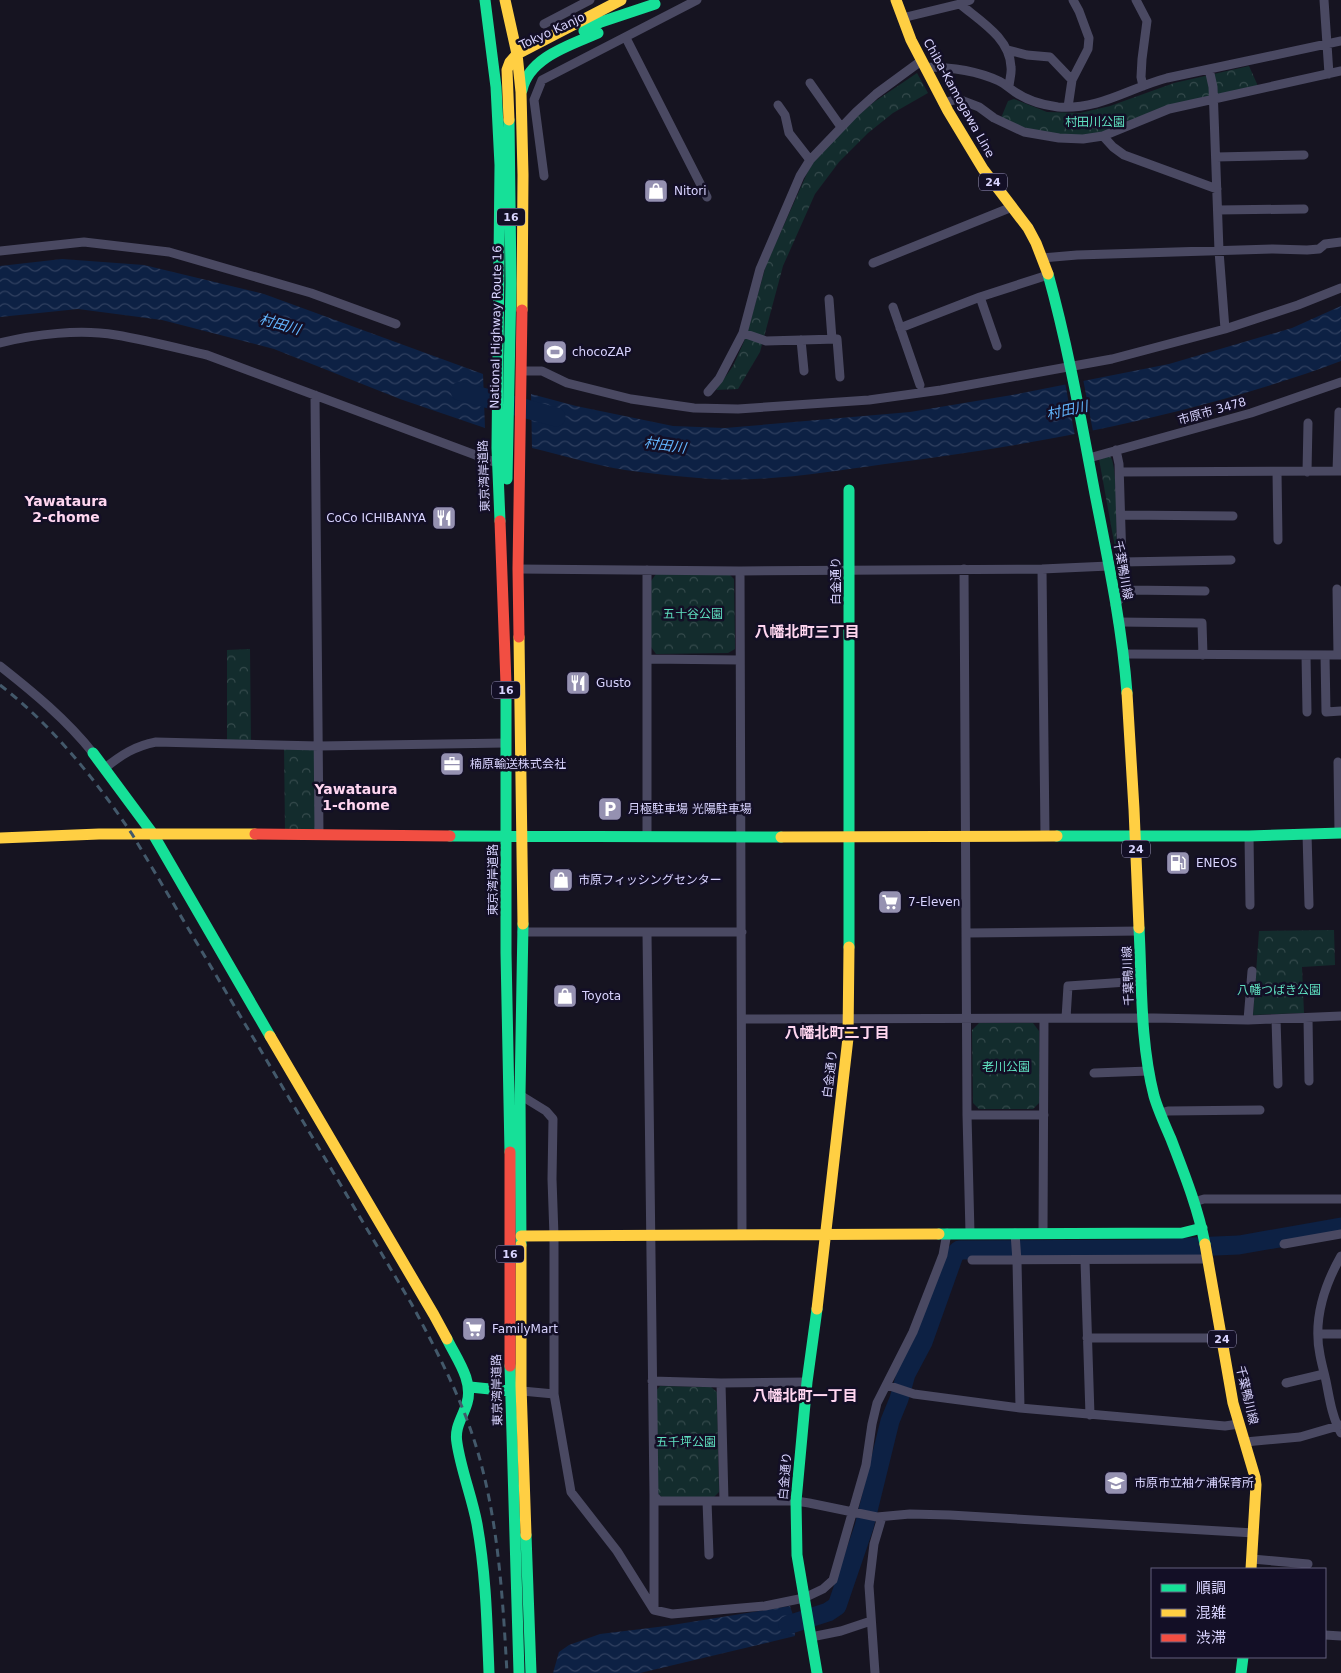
<svg xmlns="http://www.w3.org/2000/svg" width="1341" height="1673" viewBox="0 0 1341 1673" font-family="'DejaVu Sans','Noto Sans JP',sans-serif">
	<style>
		.forest { fill: url(#forest-crowns) }
		.water { fill: url(#water-waves) }
		.pier { fill: #161421 }
		.lines { fill: none; stroke-linecap: round; stroke-linejoin: round }
		.river { stroke: #0d2144; stroke-width: 19 }
		.street { stroke: #4a4962; stroke-width: 9 }
		.fast { stroke: #16e098; stroke-width: 11 }
		.slow { stroke: #ffcf43; stroke-width: 11 }
		.jam { stroke: #f24e42; stroke-width: 11 }
		.rail { stroke: #43596b; stroke-width: 3; stroke-dasharray: 8 6; stroke-linecap: butt }
		.labels { text-anchor: middle; stroke-width: 5; stroke-linejoin: round; paint-order: stroke }
		.shield { fill: #130f26; stroke: #9e99be; stroke-width: 1 }
		.shield-label { font-size: 11px; font-weight: bold; fill: #d9d4ff }
		.street-label { font-size: 12px; fill: #d9d4ff; stroke: #130f26 }
		.park-label { font-size: 12px; fill: #5fe0c0; stroke: #130f26 }
		.poi-label { font-size: 12px; fill: #d9d4ff; stroke: #130f26; text-anchor: start }
		.water-label { font-size: 14px; font-style: italic; fill: #62b6ff; stroke: #130f26 }
		.neighbourhood-label { font-size: 14px; font-weight: bold; fill: #ffd6f0; stroke: #130f26 }
		.quarter-label { font-size: 15px; font-weight: bold; fill: #ffd6f0; stroke: #130f26 }
	</style>
	<defs>
		<pattern id="forest-crowns" width="20" height="18" patternUnits="userSpaceOnUse" patternTransform="scale(1.25)"><rect width="20" height="18" fill="#132c2d"/><path d="M2 6a3 3 0 1 1 6 0M12 15a3 3 0 1 1 6 0" fill="none" stroke="#354a4c"/></pattern>
		<pattern id="water-waves" width="16" height="10" patternUnits="userSpaceOnUse" patternTransform="scale(1.25)"><rect width="16" height="10" fill="#0d2144"/><path d="M0 5q4-4 8 0t8 0" fill="none" stroke="#304060"/></pattern>
	</defs>
	<rect width="100%" height="100%" fill="#161421"/>
	<path class="forest" d="M 1249,66 L 1258,86 L 1152,111 L 1132,123 L 1098,135 L 1067,136 L 1029,131 L 1001,118 L 1008,101 L 1014,99 L 1047,112 L 1080,113 L 1110,106 L 1174,83 Z
		M 917,73 L 928,93 L 893,113 L 868,133 L 839,162 L 815,194 L 783,266 L 760,352 L 738,389 L 716,390 L 733,366 L 746,337 L 766,265 L 809,169 L 820,152 L 845,127 L 874,102 Z
		M 1110,456 C 1118,464 1117,537 1116,553 L 1099,459 Z
		M 656,574 L 729,574 L 734,579 L 735,649 L 728,653 L 656,654 L 651,647 L 651,581 Z
		M 250,649 L 251,742 L 227,742 L 227,650 Z
		M 284,746 L 317,747 L 318,832 L 285,832 Z
		M 1334,930 L 1335,965 L 1302,967 L 1304,1013 L 1253,1015 L 1259,931 Z
		M 979,1023 L 1033,1023 L 1039,1031 L 1040,1102 L 1033,1109 L 979,1109 L 973,1103 L 972,1030 Z
		M 660,1386 L 711,1387 L 717,1392 L 719,1492 L 714,1497 L 662,1497 L 655,1492 L 654,1393 Z"/>
	<path class="water" d="M 62,259 L 144,265 L 264,294 L 483,374 L 485,428 L 400,399 L 274,349 L 162,320 L 78,309 L 0,317 L 0,266 Z
		M 1341,306 L 1341,361 C 1197,415 1037,445 885,464 C 828,472 769,482 711,479 C 683,477 653,474 625,470 C 594,465 562,455 532,448 L 531,394 L 576,406 L 673,426 L 725,428 L 910,412 L 1012,395 L 1169,364 L 1292,328 Z
		M 790,1606 L 794,1618 L 795,1636 L 640,1673 L 553,1673 L 559,1652 L 569,1645 L 600,1634 L 666,1626 Z"/>
	<path class="pier" d="M 1083,379 L 1093,432 L 1075,436 L 1065,382 Z"/>
	<g class="lines">
		<path class="river" d="M 460,391 L 556,417
			M 788,1625 L 828,1612 L 837,1606 L 864,1527 L 890,1421 L 899,1399 L 906,1374 L 923,1342 L 954,1255 L 959,1250 L 1144,1249 L 1239,1245 L 1341,1227"/>
		<path class="street" d="M 1136,0 L 1147,21 L 1142,59 L 1141,77 L 1143,86
			M 1324,0 L 1329,74
			M 960,4 C 980,21 1010,38 1011,67 C 1012,74 1009,81 1009,87
			M 902,18 L 960,4 L 970,0
			M 544,24 L 590,0
			M 626,38 L 707,197
			M 1008,50 L 1027,55 L 1050,57 L 1072,80
			M 925,67 C 950,67 975,70 999,81 C 1005,84 1009,88 1015,92 C 1028,101 1042,105 1058,107 C 1100,110 1129,88 1167,78 L 1341,41
			M 1209,69 L 1213,87 L 1219,251 L 1225,329
			M 810,83 L 841,127
			M 943,103 L 958,99 L 979,107 L 994,118 L 1024,132 L 1059,138 L 1083,139 L 1103,136 L 1169,109 L 1341,71
			M 778,105 L 785,115 L 789,133 L 810,160
			M 1068,107 L 1072,80 L 1088,49 L 1089,38 L 1079,11 L 1073,0
			M 1103,136 L 1113,147 L 1124,155 L 1217,189
			M 1216,157 L 1304,155
			M 544,176 L 534,100 L 542,80 L 697,0
			M 1218,210 L 1304,209
			M 0,251 L 84,242 L 169,252 L 311,293 L 396,324
			M 1042,258 L 1077,255 L 1273,249 L 1307,250 L 1319,249 L 1325,244 L 1341,242
			M 873,263 L 1012,207
			M 980,297 L 997,346
			M 829,299 L 832,339
			M 893,307 L 920,385
			M 900,328 L 980,297 L 1048,275
			M 743,333 L 766,341 L 837,339 L 840,377
			M 801,340 L 804,371
			M 0,343 C 35,334 80,329 116,335 C 146,340 177,348 207,355 L 497,463
			M 521,371 L 542,371 L 567,383 L 631,399 L 694,408 L 738,409 L 869,400 L 941,390 L 1112,359 L 1225,329 L 1298,305 L 1341,288
			M 708,392 L 719,379 L 743,333 L 760,269 L 800,176 L 810,160 L 856,112 L 876,94 L 921,61
			M 315,395 L 319,834
			M 1089,458 L 1251,413 L 1341,382
			M 1337,471 L 1339,412
			M 1120,472 L 1341,471
			M 1277,472 L 1278,540
			M 1307,472 L 1308,423
			M 1121,515 L 1233,516
			M 1122,562 L 1231,560
			M 518,569 L 740,571 L 1042,569 L 1109,566
			M 964,569 L 967,1115 L 970,1233
			M 1042,569 L 1045,836
			M 647,570 L 647,836
			M 740,571 L 742,1234
			M 1337,589 L 1338,655
			M 1123,592 L 1128,590 L 1205,591
			M 1115,605 L 1122,596 L 1125,585 L 1122,562 L 1119,464 L 1116,450
			M 1118,622 L 1202,623 L 1203,655
			M 1124,654 L 1341,655
			M 1306,655 L 1307,712
			M 1325,655 L 1326,712 L 1341,711
			M 647,659 L 740,660
			M 0,666 C 33,692 67,720 93,753
			M 1338,762 L 1339,833
			M 105,768 C 121,755 135,746 156,742 L 319,746 L 505,743
			M 1307,834 L 1309,905
			M 1249,836 L 1250,905
			M 522,932 L 742,932
			M 647,933 L 654,1496 L 659,1501 L 796,1501 L 809,1503 L 877,1517 L 910,1514 L 950,1515 L 1254,1533
			M 967,933 L 1140,931
			M 1066,1018 L 1068,986 L 1142,981
			M 1308,1018 L 1309,1081
			M 742,1019 L 1154,1018 L 1248,1020 L 1341,1016
			M 1276,1019 L 1278,1084
			M 1248,1020 L 1252,971
			M 1094,1073 L 1149,1071
			M 520,1095 L 546,1111 L 553,1119 L 552,1179 L 554,1236 L 554,1394 L 571,1492 L 617,1551 L 654,1610 L 672,1614 L 765,1606 L 804,1598 L 823,1589 L 833,1580 L 866,1465 L 872,1424 L 877,1403 L 913,1332 L 943,1255 L 947,1233
			M 1161,1113 L 1168,1111 L 1260,1110
			M 967,1115 L 1044,1115
			M 1194,1202 L 1204,1199 L 1341,1199
			M 1043,1232 L 1044,1019
			M 1015,1233 L 1017,1261 L 1020,1408
			M 1284,1244 L 1341,1234
			M 1341,1256 C 1324,1286 1313,1321 1320,1355 C 1322,1366 1325,1375 1327,1386 C 1330,1402 1333,1419 1341,1433
			M 972,1260 L 1209,1259
			M 1085,1261 L 1090,1415
			M 1318,1334 L 1341,1334
			M 1087,1338 L 1222,1338
			M 652,1381 L 721,1383 L 807,1382
			M 721,1383 L 724,1501
			M 1286,1383 L 1324,1374
			M 887,1385 L 914,1394 L 1020,1408 L 1225,1426 L 1239,1424
			M 522,1391 L 554,1394
			M 1245,1442 L 1300,1437 L 1341,1425
			M 654,1496 L 654,1608
			M 707,1501 L 709,1555
			M 1252,1559 L 1308,1564
			M 1325,1635 L 1341,1636
			M 811,1637 L 841,1631 L 871,1621
			M 875,1673 L 869,1586 L 874,1544 L 882,1517"/>
		<path class="fast" d="M 485,0 L 496,87 L 500,165 L 497,448 L 500,521
			M 584,31 L 601,22 L 655,4
			M 522,90 C 529,57 571,45 598,33
			M 1048,274 C 1068,346 1081,420 1095,494 C 1108,560 1122,626 1127,693
			M 507,479 L 511,283 L 509,120
			M 506,684 L 506,953 L 510,1152
			M 93,753 L 153,834 L 270,1036
			M 450,836 L 781,837
			M 1057,836 L 1249,836 L 1341,833
			M 1139,928 C 1142,984 1140,1041 1154,1096 C 1158,1110 1165,1125 1171,1139 C 1184,1173 1198,1208 1205,1244
			M 849,947 L 849,490
			M 939,1234 L 1182,1233 L 1202,1228
			M 521,1245 L 520,1095 L 523,924
			M 447,1339 C 456,1358 474,1381 467,1403 C 463,1417 454,1427 457,1443 C 461,1470 472,1497 477,1524 C 486,1574 487,1623 489,1673
			M 510,1366 L 519,1673
			M 470,1387 L 510,1391
			M 526,1535 L 531,1673
			M 817,1673 L 797,1555 L 796,1501 L 807,1382 L 817,1309
			M 1241,1673 L 1243,1657"/>
		<path class="slow" d="M 505,0 L 517,54 L 521,92 L 523,175 L 522,310
			M 896,0 L 911,40 L 948,111 L 983,169 L 1028,228 L 1036,243 L 1048,274
			M 509,120 L 507,70 L 510,62 L 517,54 L 621,0
			M 519,637 L 523,924
			M 1127,693 L 1134,809 L 1139,928
			M 781,837 L 1057,836
			M 0,838 L 99,834 L 255,834
			M 270,1036 L 434,1315 L 447,1339
			M 521,1236 L 939,1234
			M 1205,1244 L 1233,1403 L 1255,1477 L 1256,1485 L 1251,1569
			M 521,1245 L 521,1386 L 526,1535
			M 817,1309 L 848,1038 L 849,947"/>
		<path class="jam" d="M 500,521 L 506,684
			M 519,637 L 518,569 L 522,310
			M 255,834 L 450,836
			M 510,1152 L 510,1366"/>
		<path class="rail" d="M 0,685 C 52,725 95,779 132,834 L 411,1303 C 430,1338 449,1374 464,1412 C 497,1494 502,1585 507,1673"/>
	</g>
	<defs>
		<symbol id="shop-square" viewBox="-11 -11 22 22"><rect x="-9" y="-9" width="18" height="18" rx="4" fill="#9591b1" stroke="#130f26"/><path d="M-5-2.5h2.3a2.7 3.5 0 0 1 5.4 0H5L5.5 6h-11ZM-1.5-2.5h3a1.5 2.3 0 0 0-3 0Z" fill="#fff"/></symbol>
		<symbol id="stadium-square" viewBox="-11 -11 22 22"><rect x="-9" y="-9" width="18" height="18" rx="4" fill="#9591b1" stroke="#130f26"/><path d="M0-5a6.5 5 0 1 0 0 10a6.5 5 0 1 0 0-10ZM-3.5-1.8h7v3.6h-7Z" fill="#fff"/></symbol>
		<symbol id="restaurant-square" viewBox="-11 -11 22 22"><rect x="-9" y="-9" width="18" height="18" rx="4" fill="#9591b1" stroke="#130f26"/><path d="M-5-6h1v4h1v-4h1v4h1v-4h1v5L-1.5 .5V6h-2V.5L-5-1ZM5-6V6H3V1.5H1.5Q1.5-4 5-6Z" fill="#fff"/></symbol>
		<symbol id="office-square" viewBox="-11 -11 22 22"><rect x="-9" y="-9" width="18" height="18" rx="4" fill="#9591b1" stroke="#130f26"/><path d="M-6-3h4V-5.5h4V-3h4V5H-6ZM-1-4.5V-3h2v-1.5ZM-6 0V1H6V0Z" fill="#fff"/></symbol>
		<symbol id="parking-square" viewBox="-11 -11 22 22"><rect x="-9" y="-9" width="18" height="18" rx="4" fill="#9591b1" stroke="#130f26"/><path d="M-3.5-5.5H1a3.5 3.5 0 0 1 0 7H-1V5.5H-3.5ZM-1-3.4V-.6H.8a1.4 1.4 0 0 0 0-2.8Z" fill="#fff"/></symbol>
		<symbol id="fuel-square" viewBox="-11 -11 22 22"><rect x="-9" y="-9" width="18" height="18" rx="4" fill="#9591b1" stroke="#130f26"/><path d="M-5.5-6h7V0h2V4h1.3V-2.5L3-4.5l.8-.8L6-3V5H2.5V1h-1V6h-7ZM-4.2-4.7v3.2H.2V-4.7Z" fill="#fff"/></symbol>
		<symbol id="supermarket-square" viewBox="-11 -11 22 22"><rect x="-9" y="-9" width="18" height="18" rx="4" fill="#9591b1" stroke="#130f26"/><path d="M-6-5.5h2.5l.6 2H6L4.5 2H-2.5L-4.4-4H-6ZM-1.5 3.2a1.3 1.3 0 1 0 .1 0ZM3 3.2a1.3 1.3 0 1 0 .1 0Z" fill="#fff"/></symbol>
		<symbol id="school-square" viewBox="-11 -11 22 22"><rect x="-9" y="-9" width="18" height="18" rx="4" fill="#9591b1" stroke="#130f26"/><path d="M0-5L7-2L0 1L-7-2ZM-4 1L0 2.5L4 1V4Q0 6-4 4Z" fill="#fff"/></symbol>
	</defs>
	<g fill-rule="evenodd">
		<use href="#shop-square" x="642" y="177" width="28" height="28"/>
		<use href="#stadium-square" x="541" y="338" width="28" height="28"/>
		<use href="#restaurant-square" x="430" y="504" width="28" height="28"/>
		<use href="#restaurant-square" x="564" y="669" width="28" height="28"/>
		<use href="#office-square" x="438" y="750" width="28" height="28"/>
		<use href="#parking-square" x="596" y="795" width="28" height="28"/>
		<use href="#fuel-square" x="1164" y="849" width="28" height="28"/>
		<use href="#shop-square" x="547" y="866" width="28" height="28"/>
		<use href="#supermarket-square" x="876" y="888" width="28" height="28"/>
		<use href="#shop-square" x="551" y="982" width="28" height="28"/>
		<use href="#supermarket-square" x="460" y="1315" width="28" height="28"/>
		<use href="#school-square" x="1102" y="1469" width="28" height="28"/>
	</g>
	<g class="labels">
		<g class="shield">
			<rect x="979" y="173.5" width="28" height="17" rx="4"/>
			<rect x="497" y="208.5" width="28" height="17" rx="4"/>
			<rect x="492" y="681.5" width="28" height="17" rx="4"/>
			<rect x="1122" y="840.5" width="28" height="17" rx="4"/>
			<rect x="496" y="1245.5" width="28" height="17" rx="4"/>
			<rect x="1208" y="1330.5" width="28" height="17" rx="4"/>
		</g>
		<g class="shield-label">
			<text x="993" y="186">24</text>
			<text x="511" y="221">16</text>
			<text x="506" y="694">16</text>
			<text x="1136" y="853">24</text>
			<text x="510" y="1258">16</text>
			<text x="1222" y="1343">24</text>
		</g>
		<g class="street-label">
			<text transform="translate(552 31) rotate(-25)" y="4">Tokyo Kanjo</text>
			<text transform="translate(959 98) rotate(61)" y="4">Chiba-Kamogawa Line</text>
			<text transform="translate(496 327) rotate(-89)" y="4">National Highway Route 16</text>
			<text transform="translate(1212 411) rotate(-16)" y="4">市原市 3478</text>
			<text transform="translate(484 476) rotate(-92)" y="4">東京湾岸道路</text>
			<text transform="translate(1123 570) rotate(80)" y="4">千葉鴨川線</text>
			<text transform="translate(836 581) rotate(-90)" y="4">白金通り</text>
			<text transform="translate(493 880) rotate(-90)" y="4">東京湾岸道路</text>
			<text transform="translate(1128 976) rotate(-92)" y="4">千葉鴨川線</text>
			<text transform="translate(830 1074) rotate(-83)" y="4">白金通り</text>
			<text transform="translate(497 1390) rotate(-91)" y="4">東京湾岸道路</text>
			<text transform="translate(1247 1395) rotate(77)" y="4">千葉鴨川線</text>
			<text transform="translate(785 1476) rotate(-85)" y="4">白金通り</text>
		</g>
		<g class="park-label">
			<text x="1095" y="126">村田川公園</text>
			<text x="693" y="618">五十谷公園</text>
			<text x="1279" y="994">八幡つばき公園</text>
			<text x="1006" y="1071">老川公園</text>
			<text x="686" y="1446">五千坪公園</text>
		</g>
		<g class="poi-label">
			<text x="674" y="195">Nitori</text>
			<text x="572" y="356">chocoZAP</text>
			<text x="426" y="522" text-anchor="end">CoCo ICHIBANYA</text>
			<text x="596" y="687">Gusto</text>
			<text x="470" y="768">楠原輸送株式会社</text>
			<text x="628" y="813">月極駐車場 光陽駐車場</text>
			<text x="1196" y="867">ENEOS</text>
			<text x="578" y="884">市原フィッシングセンター</text>
			<text x="908" y="906">7-Eleven</text>
			<text x="582" y="1000">Toyota</text>
			<text x="492" y="1333">FamilyMart</text>
			<text x="1134" y="1487">市原市立袖ケ浦保育所</text>
		</g>
		<g class="water-label">
			<text transform="translate(280 324) rotate(16)" y="5">村田川</text>
			<text transform="translate(1067 410) rotate(-12)" y="5">村田川</text>
			<text transform="translate(665 445) rotate(8)" y="5">村田川</text>
		</g>
		<g class="neighbourhood-label">
			<text x="66" y="506">Yawataura<tspan x="66" dy="16">2-chome</tspan></text>
			<text x="356" y="794">Yawataura<tspan x="356" dy="16">1-chome</tspan></text>
		</g>
		<g class="quarter-label">
			<text x="807" y="637">八幡北町三丁目</text>
			<text x="837" y="1038">八幡北町二丁目</text>
			<text x="805" y="1401">八幡北町一丁目</text>
		</g>
	</g>
	<rect x="1151" y="1568" width="175" height="90" fill="#130f26" stroke="#625e7d"/>
	<rect x="1161" y="1584" width="25" height="8" fill="#16e098" stroke="#625e7d"/>
	<text x="1196" y="1593" font-size="15" fill="#d9d4ff">順調</text>
	<rect x="1161" y="1609" width="25" height="8" fill="#ffcf43" stroke="#625e7d"/>
	<text x="1196" y="1618" font-size="15" fill="#d9d4ff">混雑</text>
	<rect x="1161" y="1634" width="25" height="8" fill="#f24e42" stroke="#625e7d"/>
	<text x="1196" y="1643" font-size="15" fill="#d9d4ff">渋滞</text>
</svg>
